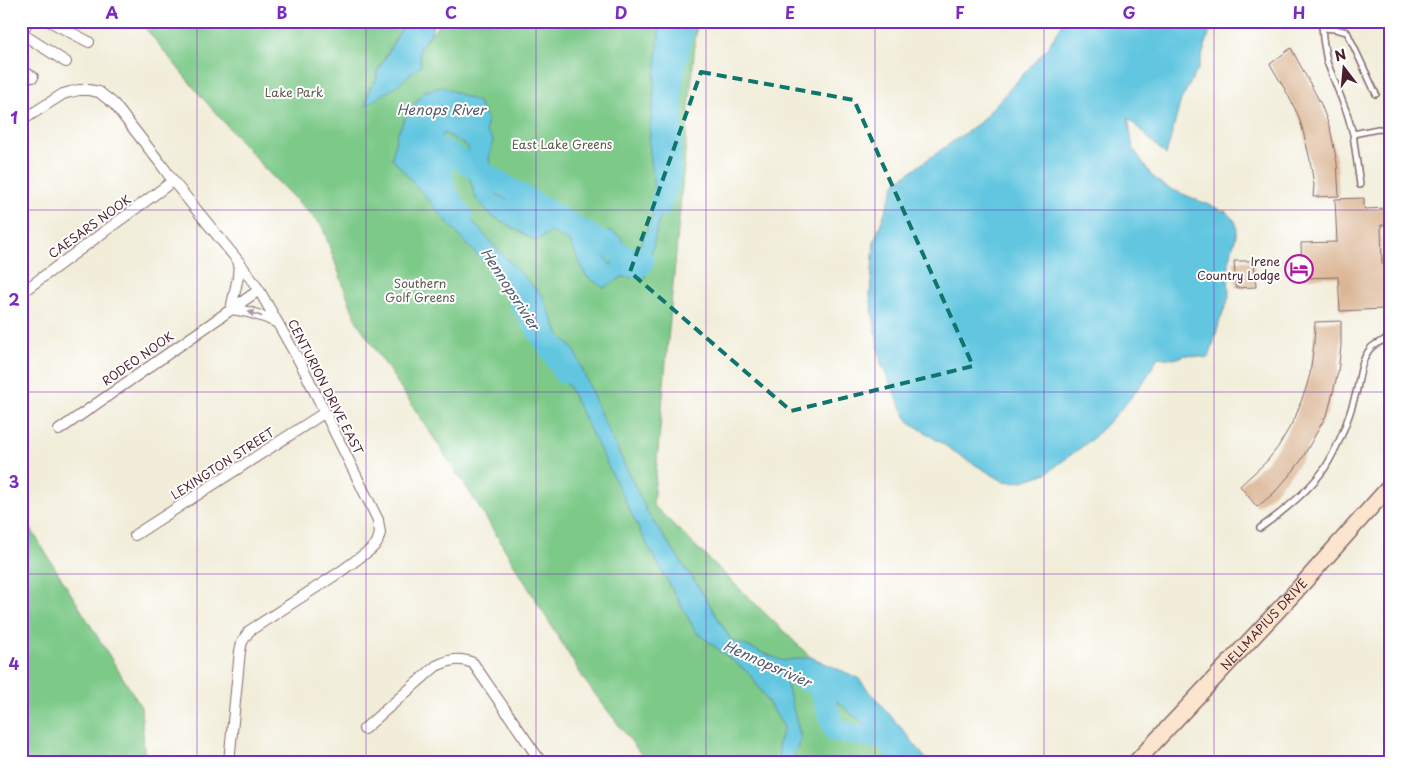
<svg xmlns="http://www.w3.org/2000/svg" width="1411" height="783" viewBox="0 0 1411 783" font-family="'Playpen Sans',sans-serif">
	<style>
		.green { fill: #7cc988; stroke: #63745a }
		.water { fill: #62c6e0; stroke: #567286 }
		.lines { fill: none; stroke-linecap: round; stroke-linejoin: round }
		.river { stroke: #62c6e0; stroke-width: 22 }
		.building { fill: #dbb695 }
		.lane-casing { stroke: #846768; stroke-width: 8 }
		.street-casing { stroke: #846768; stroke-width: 12 }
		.secondary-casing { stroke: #846768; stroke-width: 18 }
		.lane { stroke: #fff; stroke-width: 5 }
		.street { stroke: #fff; stroke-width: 10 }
		.secondary { stroke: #fce5cf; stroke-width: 15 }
		.oneway { fill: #ae9aa0 }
		.marked { fill: none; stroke: #0f766e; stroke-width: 4; stroke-dasharray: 10 6; stroke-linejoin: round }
		.grid { fill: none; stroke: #7b2cbf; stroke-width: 1; stroke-opacity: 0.55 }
		.labels { text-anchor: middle; stroke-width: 4; stroke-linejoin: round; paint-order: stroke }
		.park-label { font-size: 12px; fill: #5c5a4c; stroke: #fff }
		.street-label { font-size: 12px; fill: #4a1f2b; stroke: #fff }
		.poi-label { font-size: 12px; fill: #4a1f2b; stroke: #fff; text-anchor: end }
		.water-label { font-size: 14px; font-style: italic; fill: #52596a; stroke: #fff }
		.neatline { fill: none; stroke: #7b2cbf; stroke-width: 2 }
		.grid-label { font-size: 16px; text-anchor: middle; font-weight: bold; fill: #7b2cbf }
	</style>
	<rect width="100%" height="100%" fill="#fff"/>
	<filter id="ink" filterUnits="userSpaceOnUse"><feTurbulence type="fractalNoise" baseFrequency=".02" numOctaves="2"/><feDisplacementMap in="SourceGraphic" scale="10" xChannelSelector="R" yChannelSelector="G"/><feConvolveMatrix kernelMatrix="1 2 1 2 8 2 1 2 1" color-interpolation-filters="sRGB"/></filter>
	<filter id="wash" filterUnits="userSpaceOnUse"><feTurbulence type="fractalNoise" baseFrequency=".0096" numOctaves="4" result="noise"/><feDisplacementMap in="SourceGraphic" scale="20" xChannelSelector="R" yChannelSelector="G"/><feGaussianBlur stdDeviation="1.12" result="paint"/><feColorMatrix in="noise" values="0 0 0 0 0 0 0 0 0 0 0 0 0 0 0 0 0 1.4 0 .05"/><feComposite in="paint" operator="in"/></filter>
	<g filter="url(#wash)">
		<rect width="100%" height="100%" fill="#f1edd9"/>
		<path class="green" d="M 149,21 L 406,21 L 377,72 L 377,79 L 370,88 L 419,48 L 442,21 L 697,21 L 653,505 L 919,762 L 647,762 L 585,681 L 478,505 L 356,320 L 322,226 L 266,170 L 200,95 L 146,29 Z
			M 21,513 L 141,707 L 145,762 L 21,762 Z"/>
		<path class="water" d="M 406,21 L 436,21 L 434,22 L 431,33 L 419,48 L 421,65 L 395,87 L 365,106 L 370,88 L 377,79 L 377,72 Z
			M 660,21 L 679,21 L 671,122 L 670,176 L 645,278 L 622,277 L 604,288 L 586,276 L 570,242 L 550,232 L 536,241 L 492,216 L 475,197 L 468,172 L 468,147 L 444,133 L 434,144 L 445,191 L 498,250 L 543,296 L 558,333 L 575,351 L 600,413 L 648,514 L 698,586 L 731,640 L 783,661 L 811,657 L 858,678 L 909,737 L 928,762 L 905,762 L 889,743 L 853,715 L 819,686 L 786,681 L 801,739 L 791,762 L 778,762 L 780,759 L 778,744 L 784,727 L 750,674 L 696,632 L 642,535 L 549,347 L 536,328 L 504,283 L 463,240 L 392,158 L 397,134 L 408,112 L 425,91 L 443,87 L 478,102 L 487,120 L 486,132 L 493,140 L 489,158 L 498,196 L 519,204 L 537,208 L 556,210 L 576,223 L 592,227 L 585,238 L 594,242 L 611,265 L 620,252 L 619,244 L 609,240 L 607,232 L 611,231 L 621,237 L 625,246 L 632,250 L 641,244 L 656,208 L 649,143 Z
			M 1064,21 L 1213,21 L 1198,69 L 1181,100 L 1166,155 L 1128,118 L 1133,148 L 1151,175 L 1166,187 L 1226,212 L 1234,220 L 1236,223 L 1237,229 L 1235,240 L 1232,249 L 1228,270 L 1229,297 L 1220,320 L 1209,358 L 1186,355 L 1174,359 L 1158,357 L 1145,380 L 1123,407 L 1092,439 L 1047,473 L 1023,481 L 1013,482 L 1003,481 L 967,460 L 908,421 L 881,364 L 870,296 L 874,242 L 896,182 L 979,123 L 1048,47 Z"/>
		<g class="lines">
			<path class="river" d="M 660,206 L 670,176 L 672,80 L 685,21
				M 462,216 L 445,191 L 437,146 L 641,265 L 643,260
				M 520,303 L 556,358 L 564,373
				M 791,674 L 819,686 L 835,731 L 886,739 L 905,762"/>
		</g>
		<g id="blocks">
			<path class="building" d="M 1291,48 L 1320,102 L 1330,128 L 1337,163 L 1339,196 L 1313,197 L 1314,185 L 1310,160 L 1302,127 L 1298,115 L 1287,93 L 1270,64 Z
				M 1364,198 L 1364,209 L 1390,208 L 1390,225 L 1381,225 L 1382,264 L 1390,264 L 1390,284 L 1383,284 L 1384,309 L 1340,311 L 1338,277 L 1302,278 L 1301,243 L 1337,242 L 1335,199 Z
				M 1234,261 L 1254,261 L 1256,287 L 1236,288 Z
				M 1341,321 L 1341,346 L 1338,372 L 1328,412 L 1302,459 L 1294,470 L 1274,493 L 1257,507 L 1240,486 L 1267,461 L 1278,447 L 1295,418 L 1306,388 L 1310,374 L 1314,343 L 1315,322 Z"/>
		</g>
	</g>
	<g filter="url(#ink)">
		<use href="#blocks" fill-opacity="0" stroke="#846768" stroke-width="1"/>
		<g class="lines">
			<defs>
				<path id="lane" d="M 1322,21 L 1323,39 L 1327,62 L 1347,113 L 1353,134 L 1360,185
					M 1322,28 L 1335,29 L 1347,32 L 1376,94
					M 1353,134 L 1378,129 L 1390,130
					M 1260,528 C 1284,511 1308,492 1325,468 C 1339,445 1349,418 1356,393 C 1360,378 1360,361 1370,349 C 1374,343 1383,341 1390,338"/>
				<path id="street" d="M 49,21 L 89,42
					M 21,33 L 66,62
					M 21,33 L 28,21
					M 21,70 L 33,77
					M 21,121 L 63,94 L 70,92 L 79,90 L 89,90 L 99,92 L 114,104 L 161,164 L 173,181 L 239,262 L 259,290 L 302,366 L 378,520 L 380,533 L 377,543 L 370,550 L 340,572 L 249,631 L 242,642 L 240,651 L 229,762
					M 239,262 L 238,277 L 231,309 C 248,311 263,316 278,323
					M 21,293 L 173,181
					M 59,430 L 259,290
					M 135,535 L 324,413
					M 364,729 L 436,666 C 449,660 459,657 473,663 L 541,762"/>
				<g id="secondary">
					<path id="s1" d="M 1136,762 L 1298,589 L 1390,486"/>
				</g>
			</defs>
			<use href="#lane" class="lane-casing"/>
			<use href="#street" class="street-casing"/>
			<use href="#secondary" class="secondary-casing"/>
			<use href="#lane" class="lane"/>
			<use href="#street" class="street"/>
			<use href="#secondary" class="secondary"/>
		</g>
		<defs><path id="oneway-solid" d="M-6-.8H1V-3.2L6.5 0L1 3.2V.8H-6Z" transform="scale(1.25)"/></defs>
		<use class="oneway" href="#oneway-solid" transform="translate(255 314) rotate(-161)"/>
	</g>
	<path class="marked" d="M 701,72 L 854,100 L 973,366 L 791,411 L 630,272 Z"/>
	<path class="grid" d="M 197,21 L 197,762M 366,21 L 366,762M 536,21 L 536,762M 706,21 L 706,762M 875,21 L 875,762M 1044,21 L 1044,762M 1214,21 L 1214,762M 21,210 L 1390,210M 21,392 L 1390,392M 21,574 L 1390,574"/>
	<defs>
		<symbol id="hotel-ring" viewBox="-11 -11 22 22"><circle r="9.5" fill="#fff" stroke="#b5179e" stroke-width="1.5"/><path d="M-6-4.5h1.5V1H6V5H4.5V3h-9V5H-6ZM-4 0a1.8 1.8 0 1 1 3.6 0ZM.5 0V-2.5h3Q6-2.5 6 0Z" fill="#b5179e"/></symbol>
	</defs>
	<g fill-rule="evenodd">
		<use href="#hotel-ring" x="1283" y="253" width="32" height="32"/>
	</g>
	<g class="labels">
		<g class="park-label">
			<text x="294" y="97">Lake Park</text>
			<text x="562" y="149">East Lake Greens</text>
			<text x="420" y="288">Southern<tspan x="420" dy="14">Golf Greens</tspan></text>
		</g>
		<g class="street-label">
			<text transform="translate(90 227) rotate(-36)" y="4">CAESARS NOOK</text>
			<text transform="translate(138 359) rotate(-35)" y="4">RODEO NOOK</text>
			<text transform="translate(325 387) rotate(63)" y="4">CENTURION DRIVE EAST</text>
			<text transform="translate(223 464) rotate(-33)" y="4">LEXINGTON STREET</text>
			<text dy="4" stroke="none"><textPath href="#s1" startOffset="188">NELLMAPIUS DRIVE</textPath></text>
		</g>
		<g class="poi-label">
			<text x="1280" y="266">Irene<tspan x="1280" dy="14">Country Lodge</tspan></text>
		</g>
		<g class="water-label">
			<text x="441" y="115">Henops River</text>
			<text transform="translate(510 289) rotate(57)" y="5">Hennopsrivier</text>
			<text transform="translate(767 664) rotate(24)" y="5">Hennopsrivier</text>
		</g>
	</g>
	<rect width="1411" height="783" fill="none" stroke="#fff" stroke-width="55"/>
	<g transform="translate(1344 68) rotate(344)" stroke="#ffffff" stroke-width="4" paint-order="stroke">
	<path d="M0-4L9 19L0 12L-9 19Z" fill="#4a1f2b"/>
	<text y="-8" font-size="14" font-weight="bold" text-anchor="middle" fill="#4a1f2b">N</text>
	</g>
	<rect x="28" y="28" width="1356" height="728" class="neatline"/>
	<g class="grid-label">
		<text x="112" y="19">A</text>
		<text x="282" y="19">B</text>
		<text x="451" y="19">C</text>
		<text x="621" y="19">D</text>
		<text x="790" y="19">E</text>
		<text x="960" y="19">F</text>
		<text x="1129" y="19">G</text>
		<text x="1299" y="19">H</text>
		<text x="14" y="124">1</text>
		<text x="14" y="306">2</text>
		<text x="14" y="488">3</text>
		<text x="14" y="670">4</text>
	</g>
</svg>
